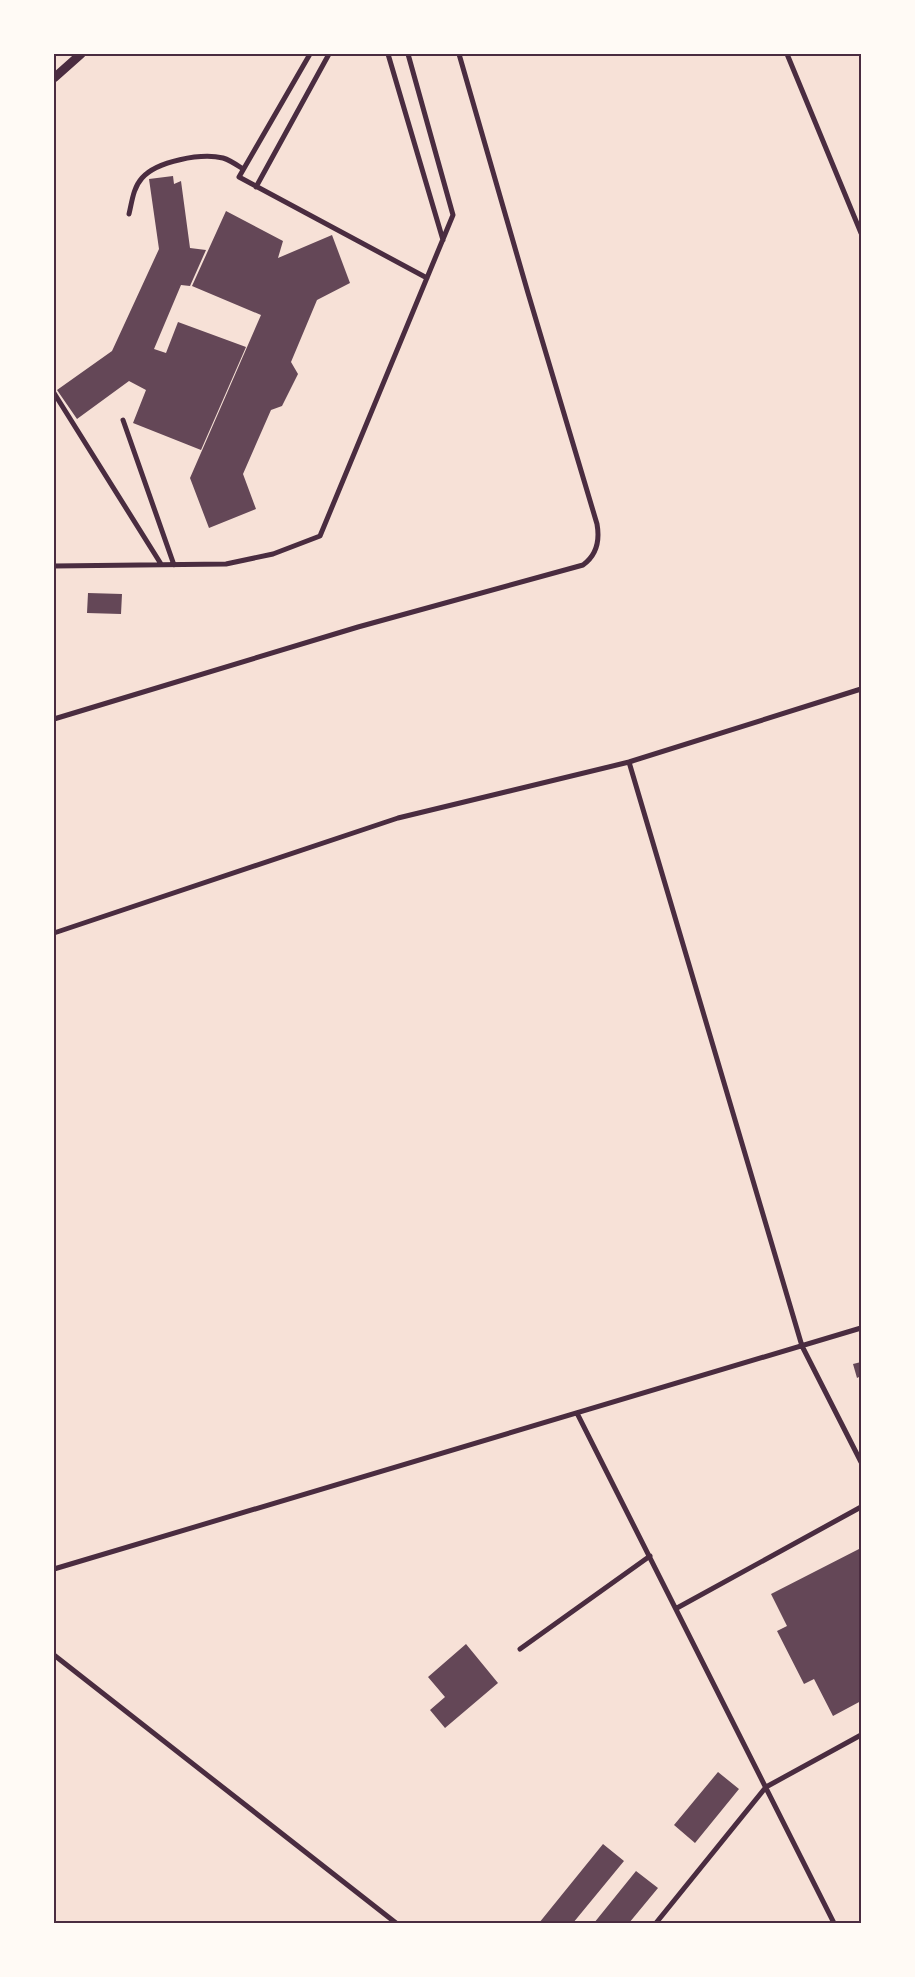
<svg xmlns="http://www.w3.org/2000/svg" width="915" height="1977" viewBox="0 0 915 1977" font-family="'Exo 2',sans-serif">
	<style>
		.building { fill: #644757 }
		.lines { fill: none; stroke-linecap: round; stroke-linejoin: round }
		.minor { stroke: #4a2c40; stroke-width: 5 }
		.tertiary { stroke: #4a2c40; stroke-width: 9 }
		.neatline { fill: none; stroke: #4a2c40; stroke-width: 2 }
	</style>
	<rect width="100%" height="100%" fill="#f7e1d7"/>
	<path class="building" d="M 173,176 L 174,184 L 181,181 L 190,248 L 206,250 L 190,286 L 181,285 L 154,349 L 166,353 L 178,322 L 246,347 L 201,450 L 133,423 L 146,390 L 129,381 L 77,419 L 57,390 L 112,351 L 159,249 L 149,179 Z
		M 226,211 L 283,241 L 278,258 L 332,235 L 350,283 L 317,300 L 291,362 L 298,374 L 282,406 L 271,410 L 243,474 L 256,509 L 209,528 L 190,478 L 261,315 L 192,286 Z
		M 88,593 L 122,594 L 121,614 L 87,613 Z
		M 861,1362 L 861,1376 L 857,1378 L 853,1364 Z
		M 859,1549 L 861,1553 L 861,1701 L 833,1716 L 814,1679 L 804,1684 L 777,1631 L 787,1626 L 771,1594 Z
		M 466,1644 L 498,1683 L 445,1728 L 430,1710 L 445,1697 L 428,1677 Z
		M 718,1772 L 739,1789 L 695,1843 L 674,1825 Z
		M 603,1844 L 624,1861 L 573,1923 L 539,1923 Z
		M 636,1871 L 658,1888 L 629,1923 L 594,1923 Z"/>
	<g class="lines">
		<path class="minor" d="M 310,54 L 239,177 L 427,278
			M 388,54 L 443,240
			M 787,54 L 861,233
			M 256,187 L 329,54
			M 129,214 C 132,202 133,188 142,178 C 157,161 201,153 223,158 C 230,160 237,165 243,169
			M 54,393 L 161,564
			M 123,420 L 174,565
			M 54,566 L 226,564 L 273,554 L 320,536 L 453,215 L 408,54
			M 54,719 L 358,627 L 583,565 C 597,555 600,541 597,524 L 528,293 L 459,54
			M 629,762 L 802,1346 L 861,1462
			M 54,933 L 398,818 L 629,762 L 861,689
			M 577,1413 L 834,1923
			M 54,1569 L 861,1328
			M 677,1608 L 861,1507
			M 520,1649 L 650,1556
			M 54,1655 L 396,1923
			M 656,1923 L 766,1787 L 861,1735"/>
		<path class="tertiary" d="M 54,78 L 81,54"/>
	</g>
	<rect width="915" height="1977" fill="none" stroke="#fffaf5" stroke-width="110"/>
	<rect x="55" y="55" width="805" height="1867" class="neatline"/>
</svg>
